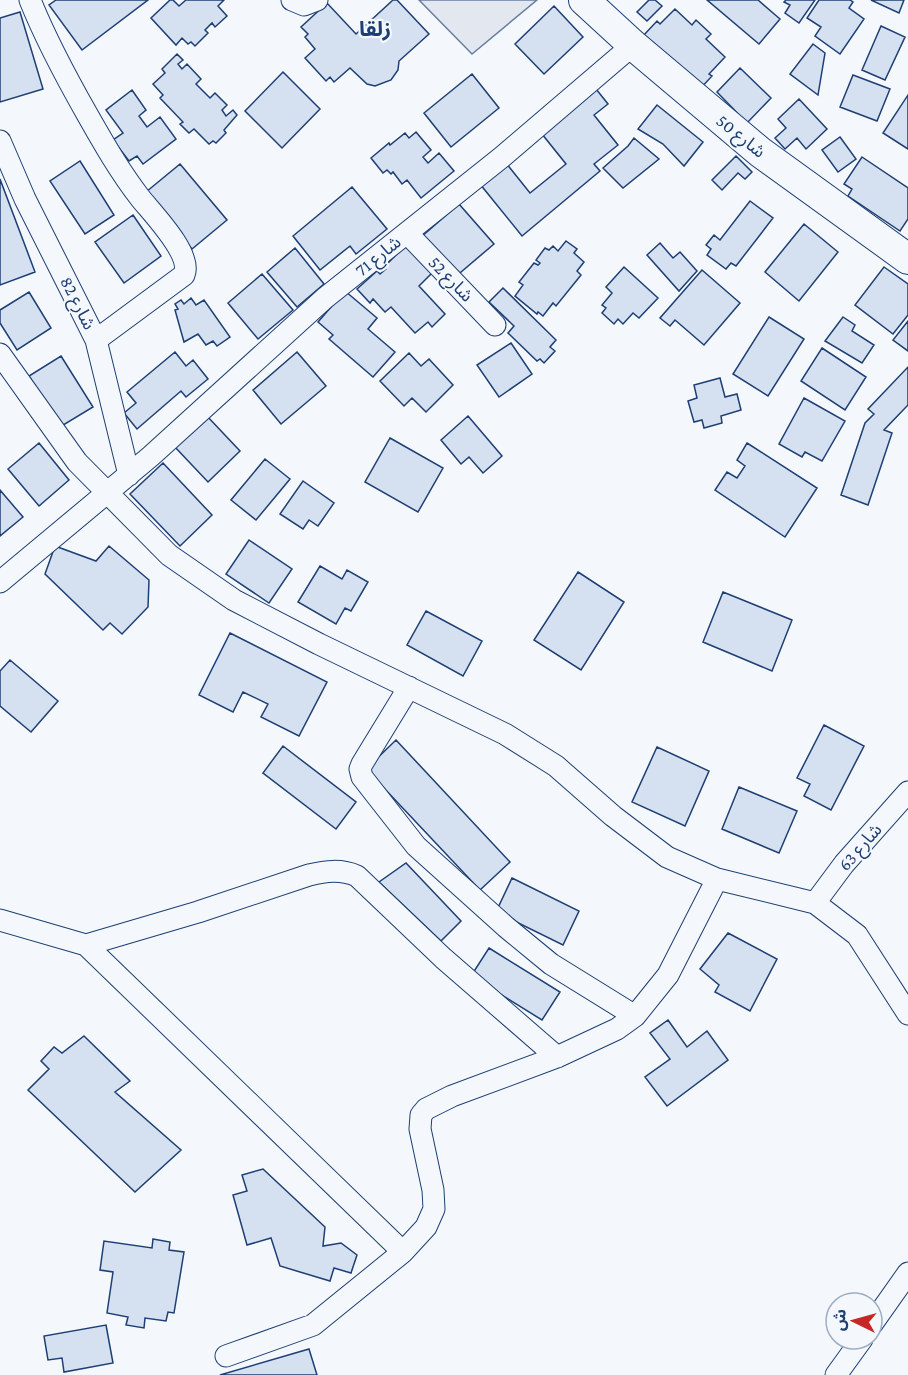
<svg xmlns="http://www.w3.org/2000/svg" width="908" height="1375" viewBox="0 0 908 1375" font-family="'Crimson Pro','Noto Sans Arabic',serif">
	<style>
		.parking { fill: #e3e8f0; stroke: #687fa3; stroke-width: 1.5 }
		.building { fill: #d5e0f0; stroke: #1d3f73; stroke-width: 1.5 }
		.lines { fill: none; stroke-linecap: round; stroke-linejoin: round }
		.street-casing { stroke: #1d3f73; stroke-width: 23 }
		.secondary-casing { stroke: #1d3f73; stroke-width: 32 }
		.street { stroke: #f4f7fb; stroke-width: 21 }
		.secondary { stroke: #f4f7fb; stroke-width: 30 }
		.labels { text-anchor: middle; stroke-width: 4.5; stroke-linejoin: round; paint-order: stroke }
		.street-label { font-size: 18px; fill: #1d3f73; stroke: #f4f7fb }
		.quarter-label { font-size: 21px; font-weight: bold; fill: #1d3f73; stroke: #f4f7fb }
	</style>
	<rect width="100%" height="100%" fill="#f4f7fb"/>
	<path class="parking" d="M 419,0 L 537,0 L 472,54 Z"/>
	<path class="building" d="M 56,0 L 148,0 L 82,50 L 49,5 Z
		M 170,0 L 173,0 L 179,6 L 186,0 L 224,0 L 218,6 L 227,16 L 215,27 L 212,23 L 205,30 L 208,33 L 195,46 L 191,42 L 188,44 L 182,38 L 176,45 L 151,18 Z
		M 393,0 L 397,0 L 429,34 L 399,61 L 398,70 L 391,80 L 375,86 L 367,84 L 350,68 L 334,82 L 330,77 L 326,81 L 305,58 L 315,49 L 305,37 L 308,34 L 301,27 L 327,3 L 356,34 Z
		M 649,0 L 655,0 L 662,6 L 647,21 L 637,12 Z
		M 707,0 L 758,0 L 780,19 L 759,44 Z
		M 786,0 L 815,0 L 799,23 L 785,13 L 790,5 L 784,2 Z
		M 819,0 L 850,0 L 853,2 L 849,8 L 864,19 L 840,54 L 815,36 L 821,27 L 807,18 Z
		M 871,0 L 904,0 L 899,13 Z
		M 554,6 L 583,37 L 544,74 L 515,44 Z
		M 675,9 L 692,25 L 696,20 L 711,34 L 706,39 L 725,57 L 709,74 L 712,76 L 700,89 L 669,56 L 667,59 L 643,36 L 657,21 L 660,24 Z
		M 20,12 L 43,89 L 0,102 L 0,18 Z
		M 881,26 L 905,37 L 885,80 L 862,70 Z
		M 813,44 L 825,53 L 818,95 L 790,74 Z
		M 177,54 L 183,60 L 178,64 L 182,69 L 187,64 L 201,79 L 196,84 L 210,98 L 215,93 L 227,105 L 222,110 L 226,116 L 233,110 L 237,115 L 224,130 L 226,133 L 216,143 L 213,141 L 209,144 L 194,129 L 189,133 L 180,124 L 183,122 L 160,98 L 163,95 L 153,84 L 165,73 L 162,69 Z
		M 740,68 L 771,98 L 747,123 L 717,92 Z
		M 283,72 L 320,109 L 282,148 L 245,111 Z
		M 472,74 L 499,108 L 451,147 L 424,113 Z
		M 853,75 L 890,89 L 877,121 L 840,107 Z
		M 596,89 L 608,104 L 594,115 L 618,145 L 594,164 L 600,171 L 522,236 L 480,184 L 506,163 L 530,193 L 566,164 L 542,134 Z
		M 132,90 L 146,110 L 139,116 L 147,127 L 160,117 L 176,139 L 143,164 L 137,156 L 129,161 L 113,140 L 123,133 L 106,110 Z
		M 908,95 L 908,149 L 883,133 Z
		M 799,99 L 827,129 L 806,149 L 797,138 L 785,149 L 775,138 L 786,128 L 778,119 Z
		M 657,105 L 703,142 L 684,166 L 663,144 L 638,129 Z
		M 416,132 L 431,150 L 423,157 L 428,163 L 439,153 L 454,171 L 421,198 L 407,180 L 402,184 L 393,172 L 391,174 L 387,170 L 383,173 L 371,158 L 389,143 L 390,145 L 405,133 L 409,138 Z
		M 840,137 L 856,159 L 838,172 L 822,150 Z
		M 634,138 L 659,159 L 623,188 L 603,168 L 628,146 Z
		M 736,156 L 752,172 L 745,179 L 738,173 L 722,190 L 712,180 Z
		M 862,157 L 908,188 L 908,219 L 900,231 L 848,196 L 852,189 L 844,184 Z
		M 80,161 L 114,215 L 85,234 L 50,181 Z
		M 180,164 L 227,220 L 192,249 L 146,192 Z
		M 0,179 L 35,272 L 0,285 Z
		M 352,187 L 387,229 L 356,254 L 350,246 L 320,270 L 293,236 Z
		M 750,201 L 773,218 L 736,266 L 731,263 L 726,269 L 707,255 L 711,249 L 706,245 L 714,235 L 720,240 Z
		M 459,204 L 494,244 L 454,278 L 420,238 Z
		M 133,215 L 161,256 L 124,283 L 95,242 Z
		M 804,224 L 838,252 L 799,301 L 765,272 Z
		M 566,241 L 577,249 L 574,253 L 584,262 L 577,271 L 581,275 L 556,306 L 553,303 L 543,316 L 538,312 L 537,314 L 515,296 L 523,285 L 519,282 L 534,263 L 538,265 L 540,263 L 536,260 L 545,248 L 549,250 L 553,246 L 558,251 Z
		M 660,243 L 673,258 L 680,252 L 697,271 L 679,291 L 647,255 Z
		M 406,245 L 432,273 L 419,286 L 445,314 L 432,327 L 428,322 L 415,333 L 391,307 L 385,312 L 373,299 L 370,303 L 357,289 L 377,271 L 380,274 L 386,269 L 384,267 Z
		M 295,248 L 324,284 L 297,307 L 267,272 Z
		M 624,267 L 658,298 L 639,318 L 633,313 L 623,324 L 618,319 L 614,324 L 602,313 L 606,308 L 602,305 L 612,293 L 606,287 Z
		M 884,267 L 908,284 L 908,315 L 893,334 L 855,305 Z
		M 702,270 L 740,303 L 704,345 L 675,320 L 670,326 L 660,318 Z
		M 262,274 L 293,310 L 258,339 L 228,303 Z
		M 503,288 L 556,340 L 550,347 L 555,351 L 544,363 L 540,359 L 537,361 L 508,333 L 514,326 L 489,302 Z
		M 345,291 L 377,318 L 368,329 L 395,352 L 373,377 L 329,339 L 333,335 L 318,322 Z
		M 29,292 L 51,328 L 17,350 L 0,323 L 0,310 Z
		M 191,298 L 196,305 L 204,300 L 230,337 L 217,346 L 213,341 L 206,345 L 198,334 L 184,342 L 175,310 L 178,309 L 175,304 L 181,300 L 184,304 Z
		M 769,317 L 804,339 L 768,396 L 733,374 Z
		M 843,317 L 855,325 L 852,331 L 874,345 L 862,363 L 825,341 Z
		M 908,321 L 908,351 L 893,340 Z
		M 511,343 L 532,374 L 499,397 L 477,365 Z
		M 822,348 L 866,377 L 845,410 L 801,381 Z
		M 175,352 L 186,366 L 193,360 L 208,379 L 186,397 L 181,391 L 137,429 L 124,413 L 136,403 L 127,392 Z
		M 297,352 L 326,386 L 281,424 L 253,390 Z
		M 409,353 L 421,366 L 429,359 L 453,385 L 426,412 L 412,398 L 404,406 L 380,381 Z
		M 61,356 L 93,407 L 60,427 L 29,376 Z
		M 908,367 L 908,405 L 884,430 L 892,433 L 868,505 L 841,495 L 865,423 L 874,414 L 868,409 Z
		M 720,378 L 725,397 L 737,394 L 741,410 L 721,416 L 722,423 L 704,428 L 702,420 L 694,422 L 688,401 L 697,398 L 694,385 Z
		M 804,398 L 845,421 L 822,461 L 805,452 L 802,457 L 779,444 Z
		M 206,415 L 240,451 L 208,482 L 174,446 Z
		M 468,416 L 502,456 L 483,473 L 469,457 L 461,464 L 441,440 Z
		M 390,438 L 443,468 L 418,512 L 365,482 Z
		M 39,443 L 69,480 L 39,506 L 8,469 Z
		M 747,443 L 817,488 L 785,537 L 715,490 L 727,472 L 737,478 L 745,466 L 737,460 Z
		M 265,459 L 290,479 L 256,520 L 231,500 Z
		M 163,463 L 212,515 L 180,546 L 130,494 Z
		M 303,481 L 334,503 L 318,526 L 309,520 L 303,529 L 280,514 Z
		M 0,490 L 23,517 L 0,536 Z
		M 249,540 L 292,569 L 269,603 L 226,574 Z
		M 55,546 L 96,561 L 109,546 L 149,580 L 148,607 L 122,634 L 110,623 L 103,630 L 45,574 Z
		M 320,566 L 342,579 L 347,570 L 368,582 L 351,611 L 345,608 L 336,624 L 298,602 Z
		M 578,572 L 624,602 L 581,670 L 534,640 Z
		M 723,592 L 792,620 L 772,671 L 703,642 Z
		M 426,611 L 482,641 L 463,676 L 407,645 Z
		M 230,633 L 327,682 L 299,736 L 261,717 L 268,704 L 243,692 L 233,712 L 199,695 Z
		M 10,660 L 58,701 L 31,732 L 0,706 L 0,671 Z
		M 824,725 L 864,746 L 831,810 L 804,796 L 810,784 L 797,778 Z
		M 396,740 L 510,862 L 480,890 L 366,769 Z
		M 283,746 L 356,802 L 336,829 L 263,773 Z
		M 657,747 L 709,771 L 685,826 L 632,802 Z
		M 739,787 L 797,811 L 779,853 L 722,829 Z
		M 406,863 L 461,921 L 441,941 L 379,882 Z
		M 512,878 L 579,911 L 563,945 L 496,912 Z
		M 728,933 L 777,959 L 750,1011 L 715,992 L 719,985 L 700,969 Z
		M 489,948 L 560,992 L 542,1020 L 471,976 Z
		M 668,1020 L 687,1047 L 707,1031 L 728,1060 L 667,1106 L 645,1077 L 670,1059 L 650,1033 Z
		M 84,1036 L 130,1081 L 115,1092 L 181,1150 L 135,1192 L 28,1090 L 49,1069 L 41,1061 L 54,1047 L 62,1053 Z
		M 263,1169 L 325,1227 L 323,1246 L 341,1243 L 357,1255 L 351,1273 L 334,1268 L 330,1281 L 280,1266 L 271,1238 L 247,1245 L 233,1195 L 247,1191 L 242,1175 Z
		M 153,1239 L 170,1242 L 169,1250 L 184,1252 L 174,1313 L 168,1312 L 166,1321 L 145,1318 L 144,1328 L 126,1325 L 128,1317 L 107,1313 L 113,1272 L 100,1270 L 104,1241 L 152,1248 Z
		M 106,1325 L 113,1363 L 64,1372 L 62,1358 L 48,1360 L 44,1336 Z
		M 309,1349 L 317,1375 L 220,1375 Z"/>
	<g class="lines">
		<defs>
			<path id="street" d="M 30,0 C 46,40 66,77 87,114 C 104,144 120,172 141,199 C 154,215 193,255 184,275 L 96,340
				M 292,0 L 304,5 L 317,0
				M 0,141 L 25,199 L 96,340 L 129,475
				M 407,233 L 495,325
				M 0,354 L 77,462 L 169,555 L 234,600 L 319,644 L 505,734 L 556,766 L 613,816 L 667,857 L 717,879 L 815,903 L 857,935 L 908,1014
				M 0,582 L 151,456 L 325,298 L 502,157 L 633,45
				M 409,687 L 362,764 L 360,769 L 362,777 L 416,846 L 506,927 L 551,964 L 635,1016
				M 815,903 L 844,864 L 908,792
				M 0,920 L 86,945 L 198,912 L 309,875 C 326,871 341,869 357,876 L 443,958 L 557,1057
				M 86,945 L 403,1252
				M 872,1324 L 908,1273
				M 226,1356 L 313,1325 L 403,1252 L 426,1227 L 434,1209 L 433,1190 L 420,1129 L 421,1115 L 426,1109 L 452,1096 L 557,1057 L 617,1029 L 635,1016 L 668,975 L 717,879
				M 836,1375 L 862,1339"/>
			<path id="secondary" d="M 584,0 L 633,45 L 760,152 L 908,259"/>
		</defs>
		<use href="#street" class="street-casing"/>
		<use href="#secondary" class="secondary-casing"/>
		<use href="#street" class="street"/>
		<use href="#secondary" class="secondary"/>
	</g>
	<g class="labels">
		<g class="street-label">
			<text transform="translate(741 136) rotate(39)" y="6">شارع 50</text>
			<text transform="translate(378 256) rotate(-39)" y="6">شارع 71</text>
			<text transform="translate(451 279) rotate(46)" y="6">شارع 52</text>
			<text transform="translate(78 303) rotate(63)" y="6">شارع 82</text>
			<text transform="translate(860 847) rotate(-49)" y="6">شارع 63</text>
		</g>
		<g class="quarter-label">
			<text x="375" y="36">زلقا</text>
		</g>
	</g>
	<g transform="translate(854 1321) rotate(275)"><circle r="28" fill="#f4f7fb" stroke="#9eadc5" stroke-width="1.5"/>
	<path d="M0-4.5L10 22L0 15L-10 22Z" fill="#c62828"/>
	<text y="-9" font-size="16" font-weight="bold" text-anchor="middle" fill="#1d3f73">ش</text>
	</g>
</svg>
